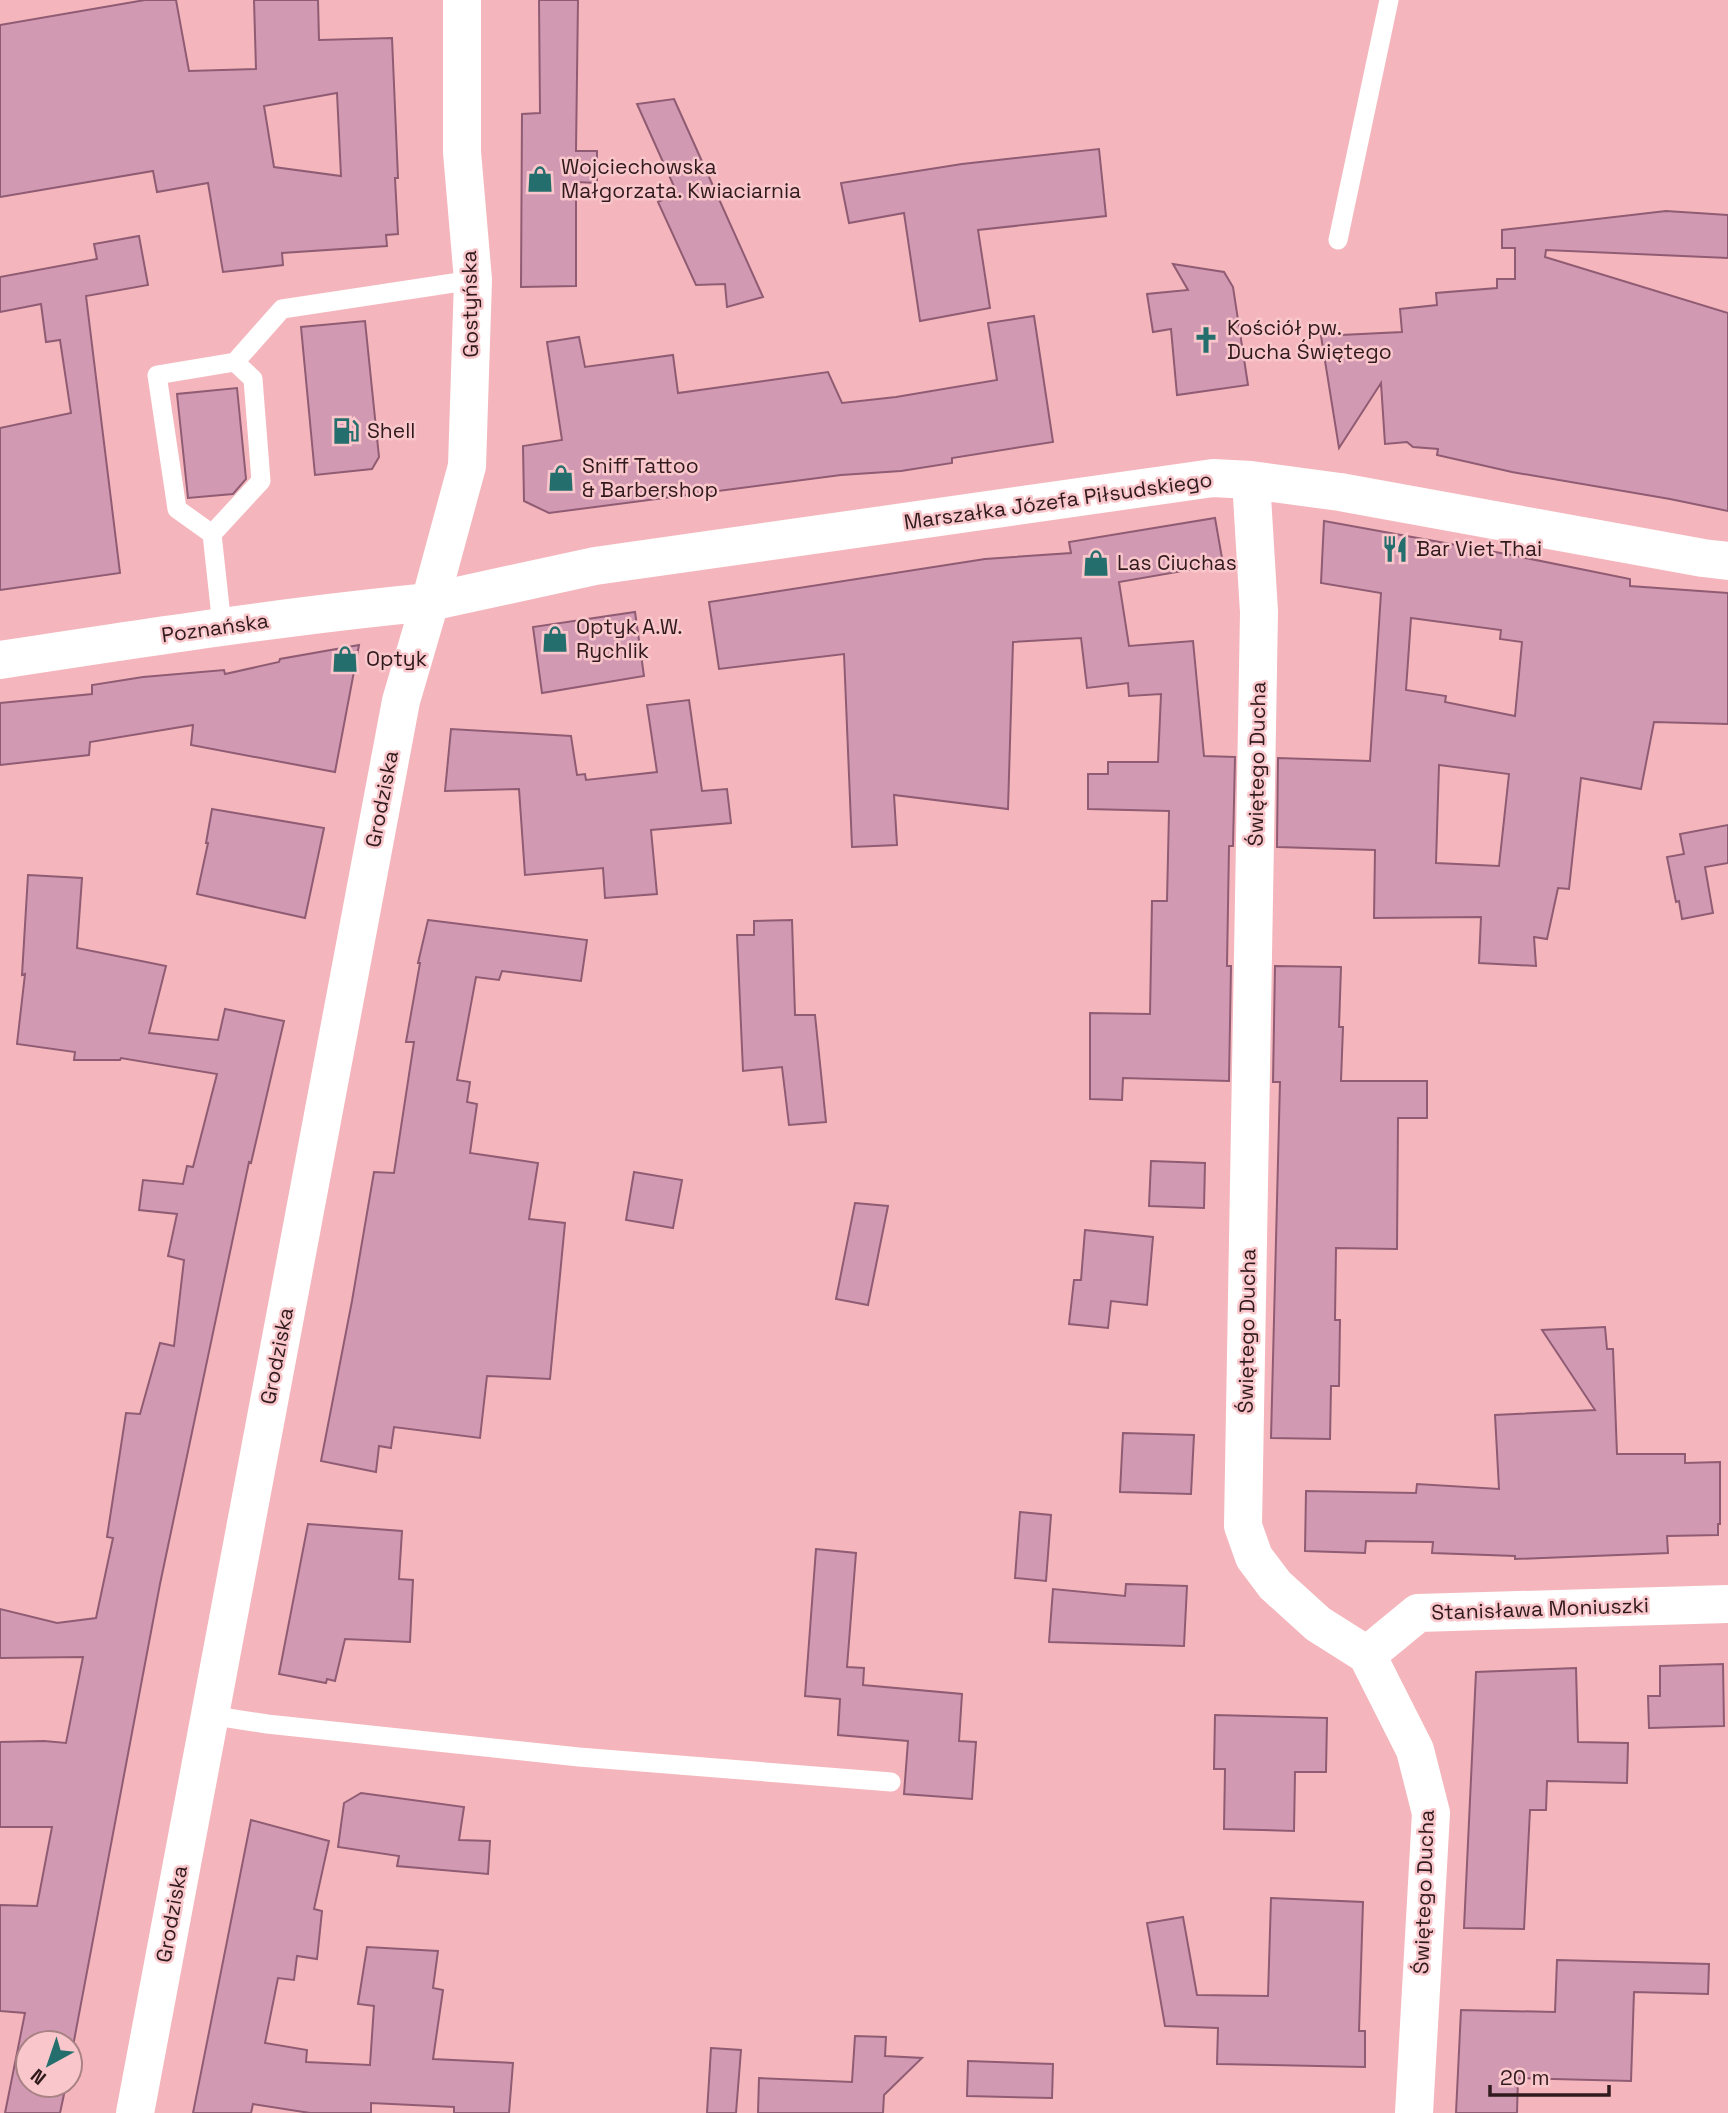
<svg xmlns="http://www.w3.org/2000/svg" width="1728" height="2113" viewBox="0 0 1728 2113" font-family="'Space Grotesk',sans-serif">
	<style>
		.building { fill: #d29ab2; stroke: #8f5c73; stroke-width: 2; fill-rule: evenodd }
		.lines { fill: none; stroke-linecap: round; stroke-linejoin: round }
		.service { stroke: #fff; stroke-width: 19 }
		.minor { stroke: #fff; stroke-width: 38 }
		.tertiary { stroke: #fff; stroke-width: 38 }
		.secondary { stroke: #fff; stroke-width: 38 }
		.labels { text-anchor: middle; stroke-width: 5; stroke-linejoin: round; paint-order: stroke }
		.poi-label { font-size: 21px; fill: #311a1d; stroke: #f9c7cb; text-anchor: start }
		.street-label { font-size: 21px; fill: #311a1d; stroke: #f9c7cb }
	</style>
	<rect width="100%" height="100%" fill="#f4b6bc"/>
	<path class="building" d="M 145,0 L 176,0 L 189,71 L 256,69 L 254,0 L 318,0 L 319,40 L 392,38 L 398,178 L 395,178 L 398,234 L 386,235 L 387,246 L 282,253 L 283,265 L 223,272 L 208,183 L 157,192 L 153,171 L 0,197 L 0,25 ZM 337,93 L 341,176 L 274,167 L 264,106 Z
		M 539,0 L 578,0 L 576,151 L 597,151 L 597,183 L 576,182 L 576,286 L 521,287 L 522,114 L 540,113 Z
		M 674,99 L 705,168 L 763,297 L 727,307 L 725,284 L 696,285 L 658,202 L 677,193 L 637,104 Z
		M 1099,149 L 1106,216 L 978,230 L 990,308 L 920,321 L 904,213 L 849,223 L 841,183 L 962,164 Z
		M 1666,211 L 1728,215 L 1728,258 L 1546,250 L 1545,257 L 1728,313 L 1728,511 L 1670,499 L 1512,472 L 1437,455 L 1438,449 L 1413,447 L 1407,442 L 1385,444 L 1381,383 L 1339,448 L 1321,336 L 1402,332 L 1400,309 L 1437,305 L 1436,293 L 1497,288 L 1497,279 L 1515,279 L 1515,248 L 1502,248 L 1502,230 Z
		M 139,236 L 148,285 L 86,296 L 120,573 L 0,590 L 0,428 L 71,413 L 60,340 L 46,342 L 41,304 L 0,312 L 0,277 L 97,259 L 94,244 Z
		M 1173,264 L 1224,272 L 1233,287 L 1248,385 L 1177,395 L 1171,329 L 1153,332 L 1147,294 L 1188,290 Z
		M 1034,316 L 1053,442 L 952,458 L 952,463 L 901,471 L 841,475 L 549,513 L 524,501 L 523,446 L 562,440 L 547,342 L 579,337 L 585,367 L 673,355 L 678,393 L 828,372 L 842,403 L 896,397 L 997,380 L 988,323 Z
		M 365,321 L 379,457 L 372,469 L 315,475 L 301,327 Z
		M 237,388 L 246,479 L 233,494 L 188,498 L 177,394 Z
		M 1215,518 L 1223,564 L 1119,582 L 1129,646 L 1193,641 L 1204,756 L 1235,757 L 1233,846 L 1229,846 L 1227,966 L 1231,966 L 1229,1081 L 1123,1078 L 1122,1100 L 1090,1099 L 1090,1013 L 1150,1014 L 1152,901 L 1167,901 L 1169,811 L 1088,809 L 1088,774 L 1108,774 L 1108,762 L 1158,762 L 1161,694 L 1129,696 L 1128,683 L 1087,688 L 1081,638 L 1013,642 L 1008,809 L 894,795 L 897,845 L 852,847 L 844,654 L 719,669 L 709,602 L 985,559 L 1071,553 L 1069,542 Z
		M 1324,521 L 1506,554 L 1630,579 L 1630,586 L 1728,593 L 1728,724 L 1654,722 L 1641,789 L 1581,778 L 1569,889 L 1558,888 L 1547,939 L 1534,937 L 1536,966 L 1479,963 L 1481,917 L 1374,918 L 1375,850 L 1277,847 L 1278,758 L 1370,761 L 1381,593 L 1321,583 ZM 1411,618 L 1501,630 L 1500,639 L 1522,642 L 1515,716 L 1445,702 L 1446,696 L 1406,690 ZM 1439,765 L 1509,774 L 1499,866 L 1436,863 Z
		M 635,612 L 644,676 L 542,693 L 533,627 Z
		M 359,645 L 335,772 L 191,745 L 193,725 L 90,742 L 89,755 L 0,765 L 0,703 L 92,694 L 92,685 L 143,677 L 224,670 L 225,674 L 279,662 L 280,659 Z
		M 689,700 L 702,791 L 727,789 L 731,823 L 651,830 L 657,894 L 605,898 L 603,868 L 525,875 L 519,789 L 445,791 L 451,729 L 571,736 L 577,775 L 585,774 L 586,780 L 657,772 L 647,705 Z
		M 212,809 L 324,828 L 305,918 L 197,894 L 208,843 L 206,843 Z
		M 1728,825 L 1728,863 L 1705,867 L 1713,913 L 1682,919 L 1679,901 L 1676,902 L 1667,857 L 1684,854 L 1680,834 Z
		M 28,875 L 82,878 L 77,948 L 166,966 L 149,1033 L 218,1040 L 225,1009 L 284,1021 L 251,1163 L 249,1162 L 160,1584 L 70,2062 L 70,2043 L 28,2043 L 28,2085 L 66,2085 L 60,2113 L 5,2113 L 25,2013 L 0,2011 L 0,1905 L 37,1906 L 52,1827 L 0,1827 L 0,1742 L 44,1741 L 66,1743 L 83,1657 L 0,1658 L 0,1609 L 57,1623 L 96,1618 L 113,1538 L 107,1537 L 126,1413 L 140,1414 L 160,1343 L 174,1346 L 184,1260 L 168,1256 L 177,1214 L 139,1210 L 143,1180 L 183,1184 L 187,1166 L 193,1167 L 217,1074 L 121,1058 L 120,1060 L 74,1060 L 75,1052 L 17,1044 L 25,974 L 22,975 Z
		M 428,920 L 587,940 L 581,981 L 502,971 L 499,980 L 476,977 L 457,1080 L 470,1082 L 467,1102 L 477,1104 L 470,1153 L 538,1163 L 529,1219 L 565,1223 L 550,1379 L 487,1376 L 480,1438 L 394,1427 L 391,1448 L 379,1446 L 376,1472 L 321,1461 L 352,1301 L 374,1172 L 394,1173 L 414,1042 L 406,1042 L 420,963 L 418,963 Z
		M 792,920 L 795,1015 L 815,1015 L 826,1122 L 789,1125 L 782,1067 L 743,1071 L 737,935 L 754,935 L 754,921 Z
		M 1275,966 L 1341,967 L 1339,1027 L 1343,1027 L 1341,1081 L 1427,1081 L 1427,1118 L 1398,1118 L 1397,1249 L 1336,1248 L 1335,1320 L 1340,1320 L 1339,1386 L 1331,1386 L 1330,1439 L 1271,1438 L 1280,1082 L 1273,1082 Z
		M 1151,1161 L 1205,1163 L 1204,1208 L 1149,1206 Z
		M 634,1172 L 682,1180 L 673,1228 L 626,1220 Z
		M 855,1203 L 888,1206 L 868,1305 L 836,1299 Z
		M 1085,1230 L 1153,1237 L 1147,1305 L 1111,1301 L 1108,1328 L 1069,1324 L 1074,1280 L 1081,1280 Z
		M 1605,1327 L 1607,1349 L 1613,1349 L 1617,1454 L 1685,1454 L 1685,1463 L 1720,1462 L 1720,1524 L 1718,1524 L 1718,1535 L 1667,1536 L 1668,1553 L 1515,1559 L 1515,1556 L 1432,1553 L 1433,1542 L 1366,1541 L 1365,1553 L 1305,1551 L 1306,1491 L 1416,1493 L 1417,1484 L 1499,1489 L 1495,1415 L 1595,1410 L 1542,1330 Z
		M 1123,1433 L 1194,1435 L 1191,1494 L 1120,1492 Z
		M 1020,1512 L 1051,1515 L 1046,1581 L 1015,1578 Z
		M 308,1524 L 402,1531 L 399,1579 L 413,1580 L 410,1642 L 345,1639 L 335,1681 L 327,1679 L 326,1683 L 279,1674 Z
		M 816,1549 L 856,1553 L 847,1667 L 864,1668 L 863,1685 L 962,1694 L 959,1741 L 976,1742 L 972,1799 L 904,1794 L 908,1741 L 838,1735 L 840,1699 L 805,1696 Z
		M 1126,1584 L 1187,1586 L 1184,1646 L 1049,1642 L 1053,1589 L 1125,1596 Z
		M 1723,1664 L 1724,1726 L 1649,1728 L 1648,1696 L 1660,1696 L 1660,1666 Z
		M 1576,1668 L 1578,1742 L 1628,1743 L 1627,1783 L 1547,1781 L 1546,1810 L 1530,1810 L 1524,1929 L 1464,1928 L 1476,1672 Z
		M 1215,1715 L 1327,1718 L 1326,1772 L 1295,1772 L 1294,1831 L 1224,1829 L 1225,1769 L 1214,1769 Z
		M 361,1793 L 464,1807 L 459,1840 L 490,1841 L 488,1874 L 397,1866 L 399,1856 L 338,1847 L 344,1803 Z
		M 251,1820 L 329,1841 L 314,1909 L 322,1911 L 317,1959 L 297,1956 L 294,1980 L 278,1978 L 265,2043 L 307,2050 L 306,2062 L 370,2065 L 374,2006 L 358,2004 L 367,1947 L 438,1951 L 433,1988 L 443,1990 L 433,2059 L 513,2063 L 509,2113 L 454,2113 L 454,2107 L 371,2103 L 371,2113 L 310,2113 L 253,2104 L 251,2113 L 193,2113 Z
		M 1271,1898 L 1363,1902 L 1359,2031 L 1365,2031 L 1365,2067 L 1217,2064 L 1218,2028 L 1165,2026 L 1147,1923 L 1183,1917 L 1197,1995 L 1268,1996 Z
		M 1557,1960 L 1709,1964 L 1708,1994 L 1634,1992 L 1631,2081 L 1518,2078 L 1517,2113 L 1456,2113 L 1461,2010 L 1555,2012 Z
		M 855,2036 L 886,2037 L 885,2056 L 922,2058 L 884,2095 L 883,2113 L 758,2113 L 759,2078 L 852,2082 Z
		M 711,2048 L 741,2050 L 736,2113 L 707,2113 Z
		M 968,2061 L 1053,2064 L 1052,2098 L 967,2096 Z"/>
	<g class="lines">
		<path class="service" d="M 1338,240 L 1389,0
			M 212,534 L 261,481 L 253,379 L 235,362
			M 222,626 L 212,534 L 177,509 L 157,375 L 235,362 L 282,309 L 473,280
			M 209,1715 L 267,1724 L 579,1757 L 891,1782"/>
		<path class="minor" d="M 1251,480 L 1259,612 L 1243,1526 L 1254,1557 L 1275,1585 L 1318,1624 L 1367,1655 L 1415,1750 L 1431,1813 L 1414,2113
			M 430,602 L 595,566 L 1213,478 L 1251,480 L 1340,492 L 1703,558 L 1728,561
			M 1367,1655 L 1418,1613 L 1728,1604"/>
		<path class="tertiary" d="M 0,660 C 143,638 286,616 430,602"/>
		<path class="secondary" d="M 135,2113 L 401,701 L 430,602 L 467,466 L 473,280 L 462,152 L 462,0"/>
	</g>
	<defs>
		<symbol id="shop-bare" viewBox="-9 -9 18 18"><path d="M-5-2.5h2.3a2.7 3.5 0 0 1 5.4 0H5L5.5 6h-11ZM-1.5-2.5h3a1.5 2.3 0 0 0-3 0Z" fill="#246f6d" stroke="#f9c7cb" stroke-width="2.5" paint-order="stroke"/></symbol>
		<symbol id="church-bare" viewBox="-9 -9 18 18"><path d="M-1.2-6h2.4v3.5h3.3v2.4h-3.3V6h-2.4V-.1h-3.3v-2.4h3.3Z" fill="#246f6d" stroke="#f9c7cb" stroke-width="2.5" paint-order="stroke"/></symbol>
		<symbol id="fuel-bare" viewBox="-9 -9 18 18"><path d="M-5.5-6h7V0h2V4h1.3V-2.5L3-4.5l.8-.8L6-3V5H2.5V1h-1V6h-7ZM-4.2-4.7v3.2H.2V-4.7Z" fill="#246f6d" stroke="#f9c7cb" stroke-width="2.5" paint-order="stroke"/></symbol>
		<symbol id="restaurant-bare" viewBox="-9 -9 18 18"><path d="M-5-6h1v4h1v-4h1v4h1v-4h1v5L-1.5 .5V6h-2V.5L-5-1ZM5-6V6H3V1.5H1.5Q1.5-4 5-6Z" fill="#246f6d" stroke="#f9c7cb" stroke-width="2.5" paint-order="stroke"/></symbol>
	</defs>
	<g fill-rule="evenodd">
		<use href="#shop-bare" x="521" y="160" width="38" height="38"/>
		<use href="#church-bare" x="1187" y="321" width="38" height="38"/>
		<use href="#fuel-bare" x="327" y="412" width="38" height="38"/>
		<use href="#shop-bare" x="542" y="459" width="38" height="38"/>
		<use href="#restaurant-bare" x="1376" y="530" width="38" height="38"/>
		<use href="#shop-bare" x="1077" y="544" width="38" height="38"/>
		<use href="#shop-bare" x="536" y="620" width="38" height="38"/>
		<use href="#shop-bare" x="326" y="640" width="38" height="38"/>
	</g>
	<g class="labels">
		<g class="poi-label">
			<text x="561" y="174">Wojciechowska<tspan x="561" dy="24">Małgorzata. Kwiaciarnia</tspan></text>
			<text x="1227" y="335">Kościół pw.<tspan x="1227" dy="24">Ducha Świętego</tspan></text>
			<text x="367" y="438">Shell</text>
			<text x="582" y="473">Sniff Tattoo<tspan x="582" dy="24">&amp; Barbershop</tspan></text>
			<text x="1416" y="556">Bar Viet Thai</text>
			<text x="1117" y="570">Las Ciuchas</text>
			<text x="576" y="634">Optyk A.W.<tspan x="576" dy="24">Rychlik</tspan></text>
			<text x="366" y="666">Optyk</text>
		</g>
		<g class="street-label">
			<text transform="translate(470 304) rotate(-91)" y="7">Gostyńska</text>
			<text transform="translate(1058 501) rotate(-8)" y="7">Marszałka Józefa Piłsudskiego</text>
			<text transform="translate(215 628) rotate(-8)" y="7">Poznańska</text>
			<text transform="translate(1257 764) rotate(-89)" y="7">Świętego Ducha</text>
			<text transform="translate(382 799) rotate(-79)" y="7">Grodziska</text>
			<text transform="translate(1247 1331) rotate(-89)" y="7">Świętego Ducha</text>
			<text transform="translate(277 1356) rotate(-79)" y="7">Grodziska</text>
			<text transform="translate(1540 1609) rotate(-2)" y="7">Stanisława Moniuszki</text>
			<text transform="translate(1424 1892) rotate(-88)" y="7">Świętego Ducha</text>
			<text transform="translate(172 1914) rotate(-80)" y="7">Grodziska</text>
		</g>
	</g>
	<g transform="translate(49 2064) rotate(220)"><circle r="33" fill="#f9c7cb" stroke="#a98285" stroke-width="2"/>
	<path d="M0-5L12 26L0 18L-12 26Z" fill="#246f6d"/>
	<text y="-10" font-size="19" font-weight="bold" text-anchor="middle" fill="#311a1d">N</text>
	</g>
	<path d="M1490 2085v10h119v-10" fill="none" stroke="#311a1d" stroke-width="3.5"/>
	<text x="1500" y="2085" font-size="21" fill="#311a1d" stroke="#f9c7cb" stroke-width="5" paint-order="stroke">20 m</text>
</svg>
